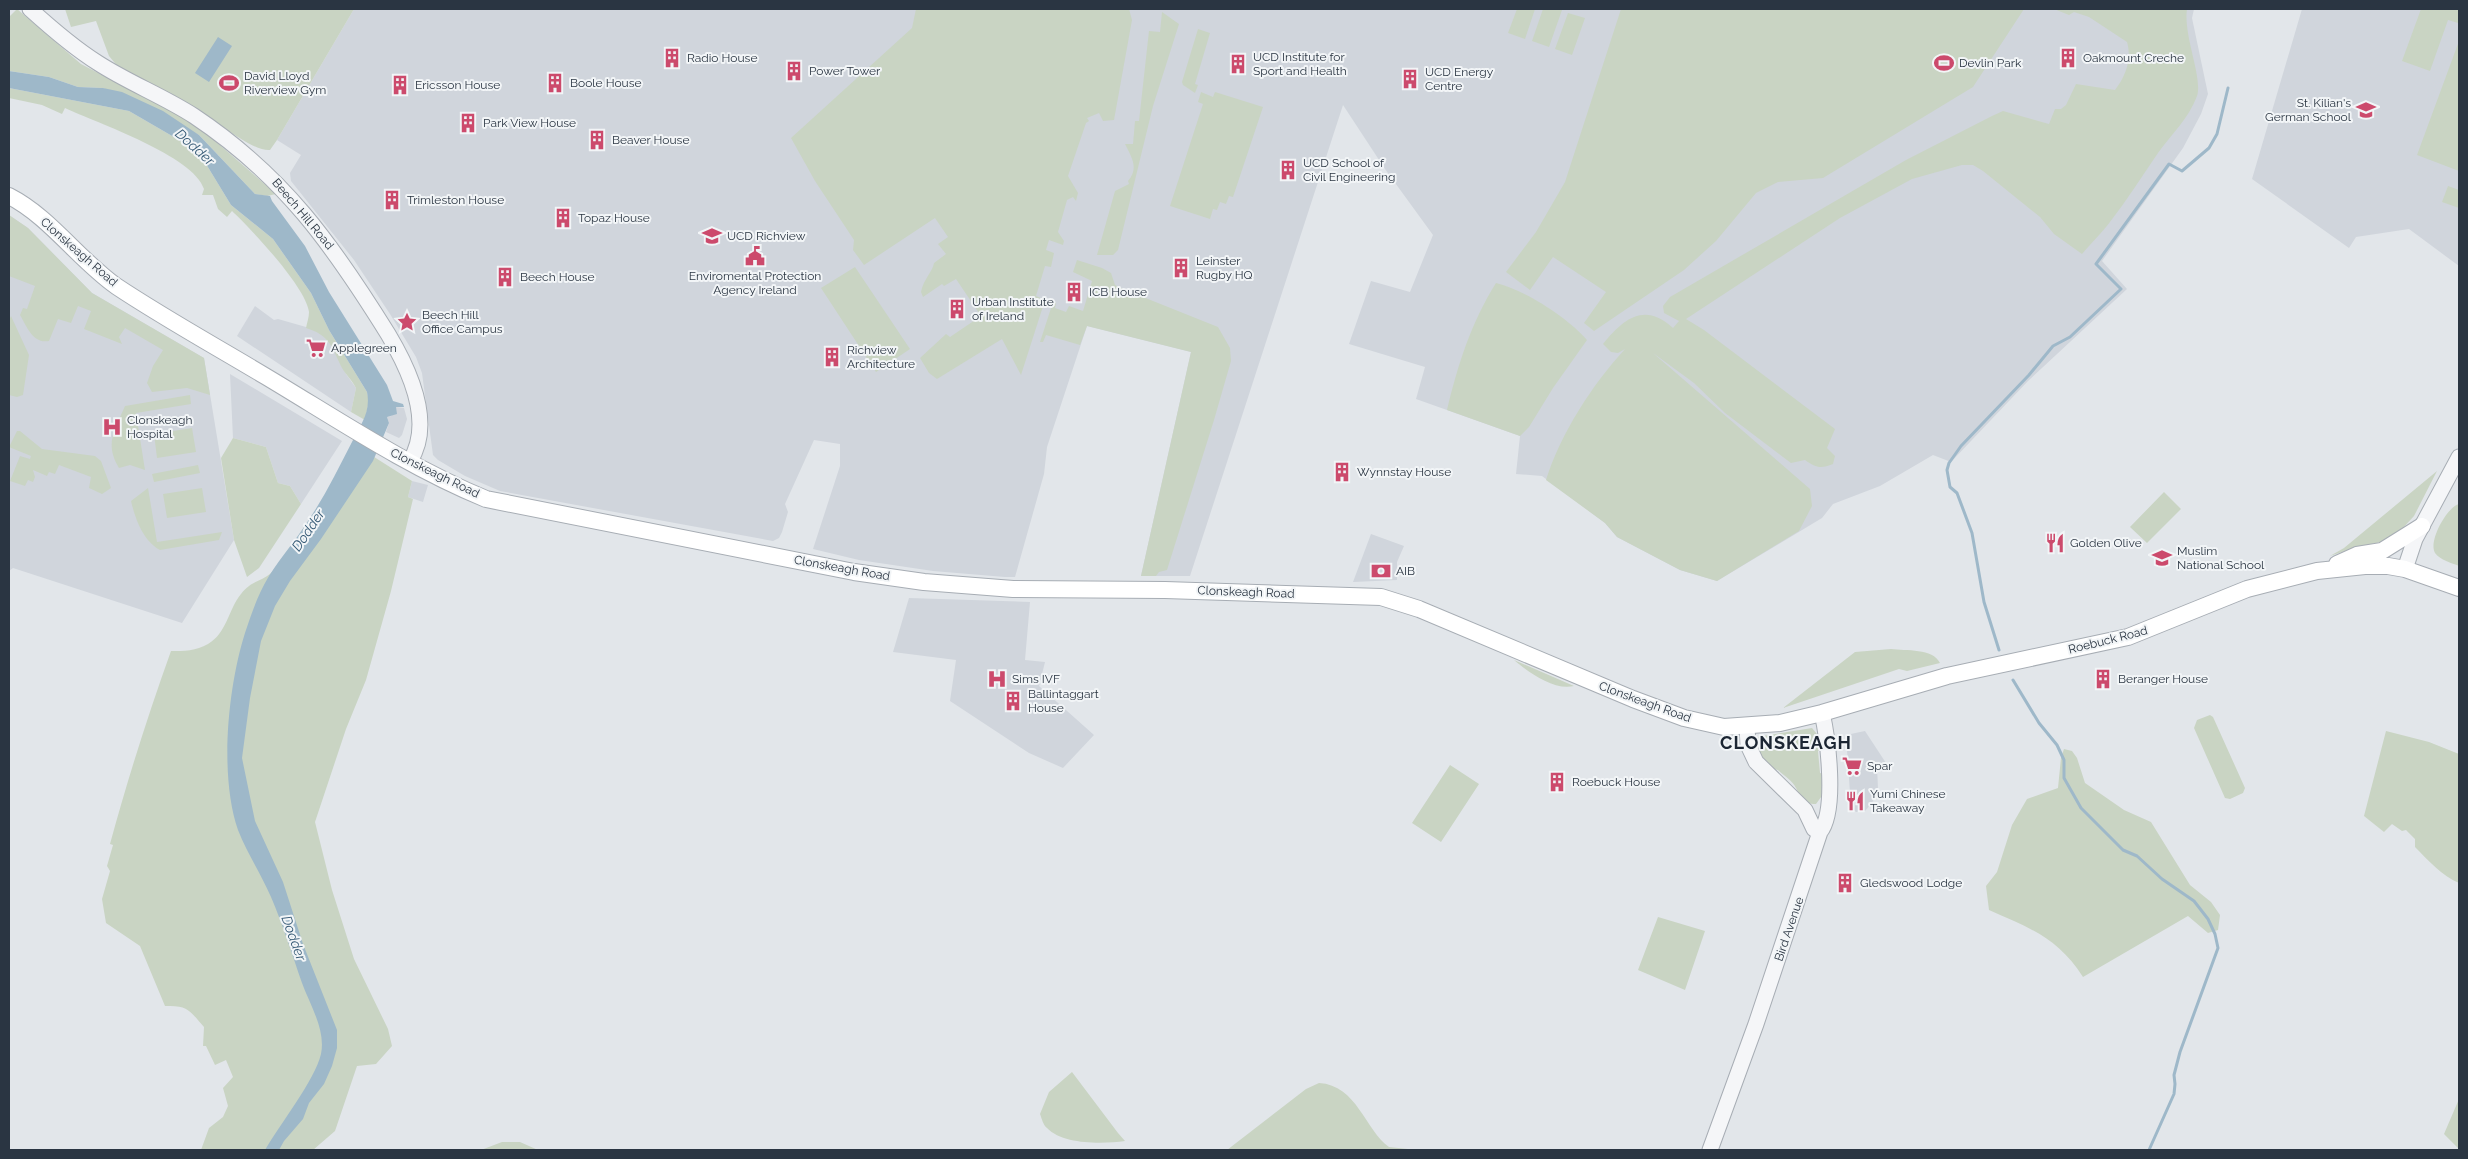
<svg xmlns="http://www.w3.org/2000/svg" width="2468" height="1159" viewBox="0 0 2468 1159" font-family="Raleway,sans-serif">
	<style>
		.built { fill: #d0d5dc }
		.green { fill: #c9d4c3 }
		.water { fill: #9eb8c9 }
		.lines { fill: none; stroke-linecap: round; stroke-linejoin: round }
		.stream { stroke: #9eb8c9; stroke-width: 3 }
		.tertiary-casing { stroke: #a7adb4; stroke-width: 17 }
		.secondary-casing { stroke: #a7adb4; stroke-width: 18 }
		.tertiary { stroke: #f5f6f8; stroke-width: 15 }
		.secondary { stroke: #fff; stroke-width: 16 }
		.labels { text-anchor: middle; stroke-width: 4; stroke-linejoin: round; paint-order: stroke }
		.poi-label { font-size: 12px; fill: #2a3542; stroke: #f2f5f7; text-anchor: start }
		.street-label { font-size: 12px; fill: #2a3542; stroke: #f2f5f7 }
		.water-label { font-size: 14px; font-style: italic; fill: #355975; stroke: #f2f5f7 }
		.district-label { font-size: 18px; font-weight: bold; letter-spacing: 1px; fill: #1c2633; stroke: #f2f5f7 }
	</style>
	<rect width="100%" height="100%" fill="#e2e6ea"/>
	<path class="built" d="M 354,9 L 2194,9 L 2192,18 L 2208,94 L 2201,114 L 2183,148 L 2102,261 L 2127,289 L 2028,381 L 1951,462 L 1933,455 L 1880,486 L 1833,504 L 1822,518 L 1717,581 L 1680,570 L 1617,537 L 1605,523 L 1542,476 L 1516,474 L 1520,436 L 1416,399 L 1425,367 L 1349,344 L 1371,281 L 1410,292 L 1433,235 L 1385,169 L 1343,105 L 1190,576 L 1141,576 L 1191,352 L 1087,326 L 1047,447 L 1044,474 L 1015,577 L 1005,577 L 933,571 L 859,560 L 813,549 L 840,466 L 840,444 L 814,440 L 785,504 L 788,512 L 782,532 L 779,538 L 773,541 L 500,491 L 465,476 L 438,460 L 433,455 L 422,373 L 416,357 L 390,314 L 354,260 L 291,181 L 290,173 L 301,155 L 277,140 Z
		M 2302,9 L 2459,9 L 2459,266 L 2409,229 L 2356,237 L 2349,248 L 2252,179 Z
		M 9,215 L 28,228 L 92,293 L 204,358 L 234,540 L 182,623 L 13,568 L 9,571 Z
		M 255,306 L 274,320 L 278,319 L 320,331 L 336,352 L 346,374 L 356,388 L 351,412 L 237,336 Z
		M 230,374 L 342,441 L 301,504 L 290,486 L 278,483 L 266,447 L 233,438 Z
		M 396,407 L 404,408 L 407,419 L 402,435 L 399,438 L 386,432 L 389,423 L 387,417 L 391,416 Z
		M 412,481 L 428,485 L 423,502 L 408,497 Z
		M 1371,534 L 1404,546 L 1397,562 L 1397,580 L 1353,582 Z
		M 909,598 L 1030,602 L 1025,660 L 1045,662 L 1039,686 L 1094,735 L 1063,768 L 1029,753 L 950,701 L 956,660 L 893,652 Z
		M 1865,731 L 1886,763 L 1877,766 L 1878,789 L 1872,803 L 1865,811 L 1856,812 L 1851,807 L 1846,735 Z"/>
	<path class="green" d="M 17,9 L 81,64 L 178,115 L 206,133 L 276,194 L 267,196 L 255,194 L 199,135 L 103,88 L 78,87 L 49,77 L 9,71 L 9,17 Z
		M 65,9 L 354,9 L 277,140 L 270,150 C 253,152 213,119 198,109 L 193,109 L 119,68 L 109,56 L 96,21 L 71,27 Z
		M 916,9 L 1129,9 L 1132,20 L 1114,120 L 1103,121 L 1099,113 L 1087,118 L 1089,121 L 1086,123 L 1068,176 L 1078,193 L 1076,201 L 1073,197 L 1067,200 L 1058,232 L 1064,241 L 1063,245 L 1049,240 L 1046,250 L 1054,253 L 1051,267 L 1045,266 L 1036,296 L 1045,300 L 1021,375 L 1002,339 L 937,379 L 929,373 L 920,358 L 946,334 L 950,337 L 981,316 L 956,279 L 944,286 L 942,284 L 923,297 L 921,292 C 923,280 933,271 934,263 L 946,254 L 938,244 L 948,237 L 935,218 L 864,265 L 853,250 L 854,240 L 815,181 L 791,138 L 912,28 Z
		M 1517,9 L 1535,9 L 1525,39 L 1508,33 Z
		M 1543,9 L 1562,10 L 1549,47 L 1532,41 Z
		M 1621,9 L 2024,9 L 1973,87 L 1823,178 L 1778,182 L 1756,193 L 1716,241 L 1684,270 L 1594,331 L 1584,323 L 1606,292 L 1553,257 L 1530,290 L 1506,272 L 1536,232 L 1565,182 Z
		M 2054,9 L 2187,9 C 2183,35 2203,78 2197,96 C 2189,118 2171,135 2158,153 C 2142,176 2127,200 2110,222 C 2102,233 2091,243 2082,254 L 2054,234 L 2040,217 L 1983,171 L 1973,165 L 1962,165 L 1912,179 L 1840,218 L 1686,319 L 1704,330 L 1835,429 L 1827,448 L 1835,456 L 1833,464 C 1821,469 1816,468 1805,460 L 1791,463 L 1725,413 L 1694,383 L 1653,353 L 1810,489 L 1812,506 L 1799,531 L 1717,581 L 1680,570 L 1617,537 L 1605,523 L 1546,480 C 1561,433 1592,385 1625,349 L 1618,353 L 1611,352 L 1603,344 C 1624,318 1645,302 1673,328 L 1679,321 L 1664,313 L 1663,306 L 1670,297 L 1906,160 L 1992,116 L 2003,111 L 2049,124 L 2055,109 L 2061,109 L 2066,105 L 2076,84 L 2115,90 C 2126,76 2132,59 2127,42 L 2089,17 L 2074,12 L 2069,15 Z
		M 2421,9 L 2459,9 L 2458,23 L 2448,20 L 2430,71 L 2402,61 Z
		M 1162,12 L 1179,24 L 1153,106 L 1118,250 L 1113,255 L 1097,255 L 1115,191 L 1129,184 L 1128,181 C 1139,168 1132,158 1125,144 L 1133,144 L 1135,121 L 1139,121 L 1149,31 L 1160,32 Z
		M 1568,13 L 1585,18 L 1572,55 L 1555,49 Z
		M 1198,29 L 1210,33 L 1195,84 L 1198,85 L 1195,93 L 1183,85 L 1182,82 Z
		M 2459,41 L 2459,171 L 2417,155 Z
		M 9,88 L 129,111 L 179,140 L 203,159 L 231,205 L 273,239 L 311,293 L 329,330 L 367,392 L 369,401 L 365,420 L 351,412 L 356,388 C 352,380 346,375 342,368 C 332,348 330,335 306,328 C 307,323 309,317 309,312 C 306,287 251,229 232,211 L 227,217 L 218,209 L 213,195 L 202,195 L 204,189 C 194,156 97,123 65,108 L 62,114 L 42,105 L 9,98 Z
		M 1201,92 L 1213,97 L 1215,92 L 1263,107 L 1233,197 L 1229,196 L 1226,204 L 1220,202 L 1217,210 L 1213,209 L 1210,219 L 1170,206 L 1203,104 L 1198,102 Z
		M 2448,186 L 2459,190 L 2459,208 L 2442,202 Z
		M 9,215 L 28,228 L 92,293 L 204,358 L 210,395 L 187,388 L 152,392 L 147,383 L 153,366 L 163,350 L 125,328 L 119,337 L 122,344 L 84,329 L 91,311 L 78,306 L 71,323 L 58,319 L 49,341 C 33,344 27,327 20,315 L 23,308 L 27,309 L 35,286 L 9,276 Z
		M 1077,260 L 1102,268 L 1111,273 L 1115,285 L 1123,289 L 1218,327 L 1230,348 L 1231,361 L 1214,420 L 1167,570 L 1159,572 L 1156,576 L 1141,576 L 1191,352 L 1087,326 L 1080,345 L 1046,335 L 1043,342 L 1040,342 L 1053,302 L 1056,303 L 1055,308 L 1066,312 L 1069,306 L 1083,311 L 1092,281 L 1073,272 Z
		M 855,267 L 910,349 L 876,372 L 821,288 Z
		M 1496,283 C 1525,290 1568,318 1587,340 L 1553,388 L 1529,427 L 1520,436 L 1447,410 C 1458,364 1471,323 1496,283 Z
		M 11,316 L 29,355 L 23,395 L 17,397 L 9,395 L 9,321 Z
		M 190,395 L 191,404 L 136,413 L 145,470 L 130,465 L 119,468 C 104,443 115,430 125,406 Z
		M 192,428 L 196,452 L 157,458 L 154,434 Z
		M 17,431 L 20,431 L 42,449 L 95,456 L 101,461 L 111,488 L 102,494 L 89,488 L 91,477 L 59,465 L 55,474 L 49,472 L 47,476 L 33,470 L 35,477 L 33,482 L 28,480 L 25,486 L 10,481 L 20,456 L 30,459 L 31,456 L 9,447 Z
		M 233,438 L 266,447 L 278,483 L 290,486 L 301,504 L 259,568 L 247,577 L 234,540 L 221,458 Z
		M 352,443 L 412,481 L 408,497 L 413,499 L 391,591 L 366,680 L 346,729 L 315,822 L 332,890 L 354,959 L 388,1029 L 392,1046 L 376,1064 L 357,1066 L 335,1131 L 313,1150 L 201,1150 L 209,1128 L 223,1117 L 228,1106 L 223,1088 L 233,1077 L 226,1060 L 215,1065 L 206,1046 L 203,1046 L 204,1027 C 189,1010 188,1005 165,1006 L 140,946 L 106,923 L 102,899 L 110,871 L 107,866 L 113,845 L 110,844 C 128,778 148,715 171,651 C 184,651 196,651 208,644 C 227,633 228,610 241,594 C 252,580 261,582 271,573 C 280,565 287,552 294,542 C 315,511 339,478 352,443 Z
		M 198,465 L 200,473 L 154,482 L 152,474 Z
		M 2437,471 L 2414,516 L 2402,529 L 2385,541 L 2354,548 L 2330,556 L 2344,548 Z
		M 148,488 L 157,542 L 222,532 L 219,540 L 160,550 C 143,541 135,518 131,501 Z
		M 202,488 L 206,512 L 167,518 L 163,494 Z
		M 2164,492 L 2181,509 L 2147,543 L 2130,527 Z
		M 2459,504 L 2459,566 C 2452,563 2440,560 2435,553 C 2428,541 2447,507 2459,504 Z
		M 1891,649 C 1906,651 1933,648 1940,663 L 1907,671 L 1899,669 L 1783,708 L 1855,652 Z
		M 1514,660 L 1574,686 C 1554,691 1528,672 1514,660 Z
		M 2210,715 L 2213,717 L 2245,788 L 2243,793 L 2230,799 L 2225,798 L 2194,728 L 2197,720 Z
		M 1812,728 L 1821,739 L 1824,748 L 1818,751 L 1820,773 L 1824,774 L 1824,793 L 1816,804 C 1803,804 1801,797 1796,788 C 1793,781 1783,775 1778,770 L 1773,769 L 1759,755 L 1757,737 Z
		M 2386,731 L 2429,742 L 2459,754 L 2459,883 C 2442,876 2428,860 2415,847 L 2415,839 L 2406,830 L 2402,831 L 2392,824 L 2384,832 L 2364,816 Z
		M 2064,749 L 2072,751 L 2077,758 L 2085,783 L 2124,810 L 2151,822 L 2190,885 L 2211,902 L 2220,915 L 2218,930 L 2208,933 L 2188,916 L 2083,977 C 2058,938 2030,928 1989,910 L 1986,886 L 1997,872 L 2012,825 L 2027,799 L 2058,788 L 2061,758 Z
		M 1450,765 L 1479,784 L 1441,842 L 1412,823 Z
		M 1658,917 L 1705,931 L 1685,990 L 1638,970 Z
		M 1072,1072 L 1118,1133 L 1125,1141 C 1104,1144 1063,1145 1047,1128 C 1043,1125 1042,1119 1040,1114 L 1049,1092 Z
		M 1319,1083 C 1357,1085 1365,1130 1389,1147 L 1417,1150 L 1227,1150 L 1306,1089 Z
		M 2459,1099 L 2459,1149 L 2444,1134 Z
		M 502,1142 L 520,1142 L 538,1150 L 481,1150 Z"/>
	<path class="water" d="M 218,37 L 232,46 L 209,82 L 195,73 Z
		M 9,71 L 49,77 L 78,87 L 103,88 L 122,92 L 163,111 L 199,135 L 255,194 L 270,196 L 272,201 L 305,246 L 329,292 L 387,385 L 393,401 L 403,404 L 404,407 L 396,407 L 397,414 L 387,417 L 389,423 L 373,461 L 321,539 L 290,581 L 275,606 L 261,641 L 250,698 L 242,758 L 255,821 L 283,882 L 303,944 L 337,1030 L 337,1048 L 332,1066 L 324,1084 L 309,1103 L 303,1119 L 284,1141 L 279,1150 L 265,1150 C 280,1124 315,1080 321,1054 C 326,1030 310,1005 302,983 C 292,954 283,925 271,897 C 261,874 247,853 238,830 C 219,775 228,687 245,633 C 252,612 258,594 269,576 C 281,557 296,540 308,521 C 325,496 338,469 352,442 C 361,424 371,412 367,392 L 329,330 L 311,293 L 273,239 L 231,205 L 203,159 L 179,140 L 129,111 L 9,88 Z"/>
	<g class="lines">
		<path class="stream" d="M 1999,650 L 1984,602 L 1972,533 L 1957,493 L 1950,487 L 1947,470 L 1949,463 L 1961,446 L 2029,375 L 2053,346 L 2070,337 L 2121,289 L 2096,264 L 2169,164 L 2182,171 L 2209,148 L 2217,134 L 2228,88
			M 2013,680 L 2039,723 L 2057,745 L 2064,760 L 2064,778 L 2081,808 L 2123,850 L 2137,856 L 2162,879 L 2194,901 L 2208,919 L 2215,934 L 2218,948 L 2180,1052 L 2174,1075 L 2175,1084 L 2174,1094 L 2149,1150"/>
		<defs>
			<path id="tertiary" d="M 30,9 C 51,28 74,48 98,63 C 129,83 163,96 194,116 C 284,176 332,244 388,334 C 409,369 434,423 410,461
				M 2405,569 L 2415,539 L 2459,457
				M 1747,727 L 1748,745 L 1756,762 L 1805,810 L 1814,829 L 1820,832
				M 1710,1150 L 1756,1024 L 1820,832 C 1837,811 1828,739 1822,713"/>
			<path id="secondary" d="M 9,196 C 50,217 78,259 116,286 C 164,318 215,346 265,376 C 337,419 408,467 486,499 L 854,572 L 924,582 L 1013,589 L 1165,590 L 1381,597 L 1419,609 L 1633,699 L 1684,718 L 1724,727 L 1780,723 L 1822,713 L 1947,676 L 2128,637 L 2247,589 L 2317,571 L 2365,566 L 2388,566 L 2405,569 L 2459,588
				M 2337,564 L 2357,555 L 2382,551 L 2422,526"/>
		</defs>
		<use href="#tertiary" class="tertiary-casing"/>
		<use href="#secondary" class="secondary-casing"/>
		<use href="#tertiary" class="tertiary"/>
		<use href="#secondary" class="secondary"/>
	</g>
	<defs>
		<symbol id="building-bare" viewBox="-9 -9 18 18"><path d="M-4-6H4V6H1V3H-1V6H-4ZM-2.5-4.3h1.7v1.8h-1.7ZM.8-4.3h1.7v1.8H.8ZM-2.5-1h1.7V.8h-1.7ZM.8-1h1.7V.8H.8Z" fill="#cc4a6c" stroke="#f2f5f7" stroke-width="2.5" paint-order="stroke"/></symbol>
		<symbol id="stadium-bare" viewBox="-9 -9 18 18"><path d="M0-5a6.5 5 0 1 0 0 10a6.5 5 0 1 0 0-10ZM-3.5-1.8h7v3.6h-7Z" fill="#cc4a6c" stroke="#f2f5f7" stroke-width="2.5" paint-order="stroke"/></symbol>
		<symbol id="school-bare" viewBox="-9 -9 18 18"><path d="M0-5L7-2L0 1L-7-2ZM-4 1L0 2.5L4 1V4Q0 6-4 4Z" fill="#cc4a6c" stroke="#f2f5f7" stroke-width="2.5" paint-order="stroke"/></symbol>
		<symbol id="university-bare" viewBox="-9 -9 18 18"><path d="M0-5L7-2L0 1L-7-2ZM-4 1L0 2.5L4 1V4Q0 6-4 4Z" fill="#cc4a6c" stroke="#f2f5f7" stroke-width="2.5" paint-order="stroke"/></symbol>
		<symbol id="civic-bare" viewBox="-9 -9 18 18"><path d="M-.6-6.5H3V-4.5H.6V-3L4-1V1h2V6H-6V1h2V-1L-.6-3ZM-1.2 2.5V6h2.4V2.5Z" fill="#cc4a6c" stroke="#f2f5f7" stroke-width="2.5" paint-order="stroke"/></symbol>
		<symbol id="sight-bare" viewBox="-9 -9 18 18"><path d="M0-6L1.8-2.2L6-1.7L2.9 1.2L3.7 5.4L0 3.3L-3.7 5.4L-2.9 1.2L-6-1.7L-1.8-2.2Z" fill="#cc4a6c" stroke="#f2f5f7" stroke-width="2.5" paint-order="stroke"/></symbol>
		<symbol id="supermarket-bare" viewBox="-9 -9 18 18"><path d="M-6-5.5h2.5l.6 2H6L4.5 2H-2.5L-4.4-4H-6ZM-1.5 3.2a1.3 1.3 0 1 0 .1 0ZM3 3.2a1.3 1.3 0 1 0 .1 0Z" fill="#cc4a6c" stroke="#f2f5f7" stroke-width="2.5" paint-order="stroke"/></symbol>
		<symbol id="hospital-bare" viewBox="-9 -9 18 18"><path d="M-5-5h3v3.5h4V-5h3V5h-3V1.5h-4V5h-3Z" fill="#cc4a6c" stroke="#f2f5f7" stroke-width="2.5" paint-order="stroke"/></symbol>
		<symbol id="restaurant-bare" viewBox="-9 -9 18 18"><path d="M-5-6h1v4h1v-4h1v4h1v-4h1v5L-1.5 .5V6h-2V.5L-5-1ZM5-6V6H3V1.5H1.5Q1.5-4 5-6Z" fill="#cc4a6c" stroke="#f2f5f7" stroke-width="2.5" paint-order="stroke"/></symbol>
		<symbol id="bank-bare" viewBox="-9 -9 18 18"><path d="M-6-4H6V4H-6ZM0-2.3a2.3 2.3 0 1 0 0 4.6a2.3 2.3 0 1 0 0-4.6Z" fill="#cc4a6c" stroke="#f2f5f7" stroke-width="2.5" paint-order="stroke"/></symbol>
	</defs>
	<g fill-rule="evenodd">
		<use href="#building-bare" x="658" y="44" width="28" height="28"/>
		<use href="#building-bare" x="2054" y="44" width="28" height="28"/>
		<use href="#stadium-bare" x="1930" y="49" width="28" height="28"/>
		<use href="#building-bare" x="1224" y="50" width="28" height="28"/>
		<use href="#building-bare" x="780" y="57" width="28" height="28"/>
		<use href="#building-bare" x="1396" y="65" width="28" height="28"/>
		<use href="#stadium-bare" x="215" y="69" width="28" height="28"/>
		<use href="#building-bare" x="541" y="69" width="28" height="28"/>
		<use href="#building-bare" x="386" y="71" width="28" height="28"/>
		<use href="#school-bare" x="2352" y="96" width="28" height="28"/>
		<use href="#building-bare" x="454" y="109" width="28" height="28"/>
		<use href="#building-bare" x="583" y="126" width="28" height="28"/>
		<use href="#building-bare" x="1274" y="156" width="28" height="28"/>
		<use href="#building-bare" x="378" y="186" width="28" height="28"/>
		<use href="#building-bare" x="549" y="204" width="28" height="28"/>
		<use href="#university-bare" x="698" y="222" width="28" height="28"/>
		<use href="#civic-bare" x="741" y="242" width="28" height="28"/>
		<use href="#building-bare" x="1167" y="254" width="28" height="28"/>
		<use href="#building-bare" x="491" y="263" width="28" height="28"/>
		<use href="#building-bare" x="1060" y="278" width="28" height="28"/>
		<use href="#building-bare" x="943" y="295" width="28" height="28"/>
		<use href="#sight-bare" x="393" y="308" width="28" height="28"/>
		<use href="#supermarket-bare" x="302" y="334" width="28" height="28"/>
		<use href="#building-bare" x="818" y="343" width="28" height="28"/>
		<use href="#hospital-bare" x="98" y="413" width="28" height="28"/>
		<use href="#building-bare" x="1328" y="458" width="28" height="28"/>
		<use href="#restaurant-bare" x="2041" y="529" width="28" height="28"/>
		<use href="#school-bare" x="2148" y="544" width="28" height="28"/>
		<use href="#bank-bare" x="1367" y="557" width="28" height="28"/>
		<use href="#hospital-bare" x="983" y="665" width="28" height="28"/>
		<use href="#building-bare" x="2089" y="665" width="28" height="28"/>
		<use href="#building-bare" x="999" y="687" width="28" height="28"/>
		<use href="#supermarket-bare" x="1838" y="752" width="28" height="28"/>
		<use href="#building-bare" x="1543" y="768" width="28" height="28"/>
		<use href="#restaurant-bare" x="1841" y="787" width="28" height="28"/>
		<use href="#building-bare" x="1831" y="869" width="28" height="28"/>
	</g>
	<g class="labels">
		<g class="poi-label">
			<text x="1253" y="61">UCD Institute for<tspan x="1253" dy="14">Sport and Health</tspan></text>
			<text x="687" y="62">Radio House</text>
			<text x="2083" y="62">Oakmount Creche</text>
			<text x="1959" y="67">Devlin Park</text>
			<text x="809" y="75">Power Tower</text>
			<text x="1425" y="76">UCD Energy<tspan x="1425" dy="14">Centre</tspan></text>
			<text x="244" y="80">David Lloyd<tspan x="244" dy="14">Riverview Gym</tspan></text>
			<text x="570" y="87">Boole House</text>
			<text x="415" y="89">Ericsson House</text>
			<text x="2351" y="107" text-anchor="end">St. Kilian's<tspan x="2351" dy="14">German School</tspan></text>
			<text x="483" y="127">Park View House</text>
			<text x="612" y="144">Beaver House</text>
			<text x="1303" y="167">UCD School of<tspan x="1303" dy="14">Civil Engineering</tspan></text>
			<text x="407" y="204">Trimleston House</text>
			<text x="578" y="222">Topaz House</text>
			<text x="727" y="240">UCD Richview</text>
			<text x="1196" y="265">Leinster<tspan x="1196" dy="14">Rugby HQ</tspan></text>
			<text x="755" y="280" text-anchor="middle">Enviromental Protection<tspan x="755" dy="14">Agency Ireland</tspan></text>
			<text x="520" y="281">Beech House</text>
			<text x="1089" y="296">ICB House</text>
			<text x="972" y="306">Urban Institute<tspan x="972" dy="14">of Ireland</tspan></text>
			<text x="422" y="319">Beech Hill<tspan x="422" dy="14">Office Campus</tspan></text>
			<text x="331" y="352">Applegreen</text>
			<text x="847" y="354">Richview<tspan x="847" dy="14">Architecture</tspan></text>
			<text x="127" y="424">Clonskeagh<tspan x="127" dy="14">Hospital</tspan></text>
			<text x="1357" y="476">Wynnstay House</text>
			<text x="2070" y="547">Golden Olive</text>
			<text x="2177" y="555">Muslim<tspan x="2177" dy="14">National School</tspan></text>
			<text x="1396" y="575">AIB</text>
			<text x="1012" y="683">Sims IVF</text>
			<text x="2118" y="683">Beranger House</text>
			<text x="1028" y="698">Ballintaggart<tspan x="1028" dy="14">House</tspan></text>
			<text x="1867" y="770">Spar</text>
			<text x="1572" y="786">Roebuck House</text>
			<text x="1870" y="798">Yumi Chinese<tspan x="1870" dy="14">Takeaway</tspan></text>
			<text x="1860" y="887">Gledswood Lodge</text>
		</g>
		<g class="street-label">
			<text transform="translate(303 214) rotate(50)" y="4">Beech Hill Road</text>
			<text transform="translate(79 252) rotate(41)" y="4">Clonskeagh Road</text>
			<text transform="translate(435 473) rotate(26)" y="4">Clonskeagh Road</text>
			<text transform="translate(842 568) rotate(10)" y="4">Clonskeagh Road</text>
			<text transform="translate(1246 592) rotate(2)" y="4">Clonskeagh Road</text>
			<text transform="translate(2108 640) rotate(-14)" y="4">Roebuck Road</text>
			<text transform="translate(1645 702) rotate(20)" y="4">Clonskeagh Road</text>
			<text transform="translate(1789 929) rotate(-71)" y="4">Bird Avenue</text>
		</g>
		<g class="water-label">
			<text transform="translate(195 147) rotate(42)" y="5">Dodder</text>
			<text transform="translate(308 530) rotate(-56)" y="5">Dodder</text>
			<text transform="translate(294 938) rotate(70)" y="5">Dodder</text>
		</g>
		<g class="district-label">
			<text x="1786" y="749">CLONSKEAGH</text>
		</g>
	</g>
	<rect width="2468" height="1159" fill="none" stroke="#2a3542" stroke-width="20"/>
</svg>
